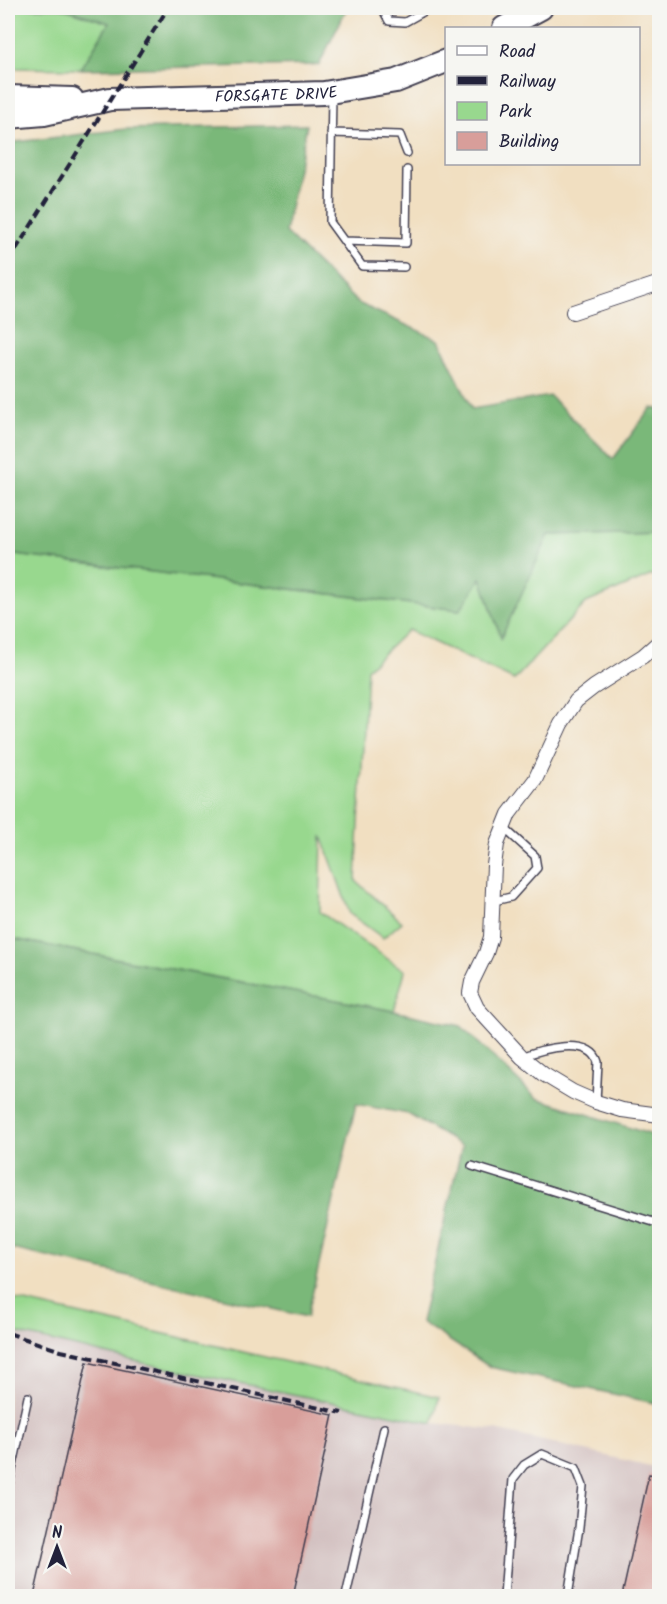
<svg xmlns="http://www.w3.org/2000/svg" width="667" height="1604" viewBox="0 0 667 1604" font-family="Kalam,sans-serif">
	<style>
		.industrial { fill: #d2bfbf }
		.green { fill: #98d88e; stroke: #5d7d64; stroke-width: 1.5 }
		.forest { fill: #7ab879; stroke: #4e6d5a; stroke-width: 1.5 }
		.building { fill: #d89e9a }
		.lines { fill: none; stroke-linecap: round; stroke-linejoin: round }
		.service-casing { stroke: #413e4f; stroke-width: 10 }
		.minor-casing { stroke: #413e4f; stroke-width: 16 }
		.primary-casing { stroke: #413e4f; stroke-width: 26 }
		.service { stroke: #fff; stroke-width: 7 }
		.minor { stroke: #fff; stroke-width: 14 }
		.primary { stroke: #fff; stroke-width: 22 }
		.rail { stroke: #22223b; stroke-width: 4; stroke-dasharray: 9 4.5; stroke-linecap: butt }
		.labels { text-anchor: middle; stroke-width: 5; stroke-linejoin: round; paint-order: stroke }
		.street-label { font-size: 16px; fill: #22223b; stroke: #f6f6f2 }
	</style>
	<rect width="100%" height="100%" fill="#f6f6f2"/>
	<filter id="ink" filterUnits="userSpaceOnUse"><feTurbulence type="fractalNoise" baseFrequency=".0167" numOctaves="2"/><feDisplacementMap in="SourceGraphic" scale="12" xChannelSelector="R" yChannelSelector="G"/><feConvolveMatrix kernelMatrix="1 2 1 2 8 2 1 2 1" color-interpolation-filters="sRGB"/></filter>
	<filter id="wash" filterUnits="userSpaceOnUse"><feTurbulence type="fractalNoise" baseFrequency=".008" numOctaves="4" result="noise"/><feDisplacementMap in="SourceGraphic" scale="24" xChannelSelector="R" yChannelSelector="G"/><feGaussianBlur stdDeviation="1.35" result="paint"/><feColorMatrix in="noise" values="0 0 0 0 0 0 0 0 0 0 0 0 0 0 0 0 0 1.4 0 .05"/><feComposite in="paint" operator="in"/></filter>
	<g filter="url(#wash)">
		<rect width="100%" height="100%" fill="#f1dfc1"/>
		<path class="industrial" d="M 8,1331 L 91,1351 L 433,1423 L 496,1430 L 659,1468 L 659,1596 L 8,1596 Z"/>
		<path class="green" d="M 8,8 L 62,8 L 109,23 L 81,69 L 8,68 Z
			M 659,532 L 659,572 L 586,603 L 514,680 L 408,630 L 367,669 L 356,881 L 402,922 L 383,938 L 350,914 L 322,836 L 320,912 L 405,971 L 394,1011 L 8,938 L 8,554 L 459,610 L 481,577 L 501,637 L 549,535 Z
			M 8,1298 L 439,1397 L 433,1423 L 143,1363 L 8,1331 Z"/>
		<path class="forest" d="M 62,8 L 347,8 L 319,65 L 81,69 L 109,23 Z
			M 307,125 L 285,232 L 358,303 L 439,340 L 472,409 L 550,396 L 613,459 L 651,408 L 659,409 L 659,532 L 549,535 L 501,638 L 481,578 L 460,610 L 8,554 L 8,143 L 126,129 Z
			M 8,938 L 394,1011 L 461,1026 L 536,1098 L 659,1137 L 659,1404 L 490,1367 L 421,1322 L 462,1146 L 408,1114 L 356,1104 L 307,1317 L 8,1248 Z"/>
		<g id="blocks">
			<path class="building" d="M 87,1362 L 333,1415 L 293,1596 L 34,1596 Z
				M 649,1474 L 660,1476 L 660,1596 L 622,1596 Z"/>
		</g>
	</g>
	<g filter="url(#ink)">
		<use href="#blocks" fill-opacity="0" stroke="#413e4f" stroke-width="1.5"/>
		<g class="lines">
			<defs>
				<path id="service" d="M 382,8 L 389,21 L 405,22 L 430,8
					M 332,94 L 330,222 L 362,266 L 404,267
					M 331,133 L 400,135 L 407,153
					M 344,241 L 406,243 L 407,170
					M 494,901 L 511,897 L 537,868 L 535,856 L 503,827
					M 522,1057 C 541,1049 590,1036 598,1062 L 596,1102
					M 472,1166 L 660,1224
					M 8,1488 L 28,1397
					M 346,1596 L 384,1428
					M 504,1596 L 513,1479 L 524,1465 L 542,1454 L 576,1468 L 583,1486 L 579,1528 L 568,1596"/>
				<path id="minor" d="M 573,312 L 660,283
					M 660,641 L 643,656 L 594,687 L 576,701 L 561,724 L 535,780 L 509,814 L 497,844 L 494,865 L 491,937 L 486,953 L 472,982 L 470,993 L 477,1008 L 522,1057 L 543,1074 L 573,1092 L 596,1102 L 622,1110 L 660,1115"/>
				<g id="primary">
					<path d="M 504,28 L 541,8"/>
					<path d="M 8,97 L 72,99"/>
					<path id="s1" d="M 8,117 L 44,114 L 110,99 L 324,93 L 396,81 L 446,61"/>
				</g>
			</defs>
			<use href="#service" class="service-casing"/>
			<use href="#minor" class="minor-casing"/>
			<use href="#primary" class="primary-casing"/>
			<use href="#service" class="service"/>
			<use href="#minor" class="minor"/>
			<use href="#primary" class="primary"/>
			<path class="rail" d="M 8,262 L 168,8
				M 8,1333 L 61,1351 L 342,1413"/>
		</g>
	</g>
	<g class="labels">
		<g class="street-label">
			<text dy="6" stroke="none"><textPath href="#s1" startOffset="270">FORSGATE DRIVE</textPath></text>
		</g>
	</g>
	<rect width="667" height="1604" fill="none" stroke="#f6f6f2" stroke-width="30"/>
	<rect x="445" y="27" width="195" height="138" fill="#f6f6f2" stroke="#a1a1a9" stroke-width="1.5"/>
	<rect x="457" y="46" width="30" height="9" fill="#ffffff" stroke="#a1a1a9" stroke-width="1.5"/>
	<text x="499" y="57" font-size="18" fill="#22223b">Road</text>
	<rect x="457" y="76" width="30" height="9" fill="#22223b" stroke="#a1a1a9" stroke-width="1.5"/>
	<text x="499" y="87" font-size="18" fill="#22223b">Railway</text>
	<rect x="457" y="102" width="30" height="18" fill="#98d88e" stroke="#a1a1a9" stroke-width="1.5"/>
	<text x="499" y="117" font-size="18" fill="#22223b">Park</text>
	<rect x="457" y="132" width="30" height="18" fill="#d89e9a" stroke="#a1a1a9" stroke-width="1.5"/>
	<text x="499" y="147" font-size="18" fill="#22223b">Building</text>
	<g transform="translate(57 1547)" stroke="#f6f6f2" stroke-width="4.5" paint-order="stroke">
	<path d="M0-4.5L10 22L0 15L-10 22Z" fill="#22223b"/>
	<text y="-9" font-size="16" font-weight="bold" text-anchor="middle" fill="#22223b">N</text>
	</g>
</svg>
